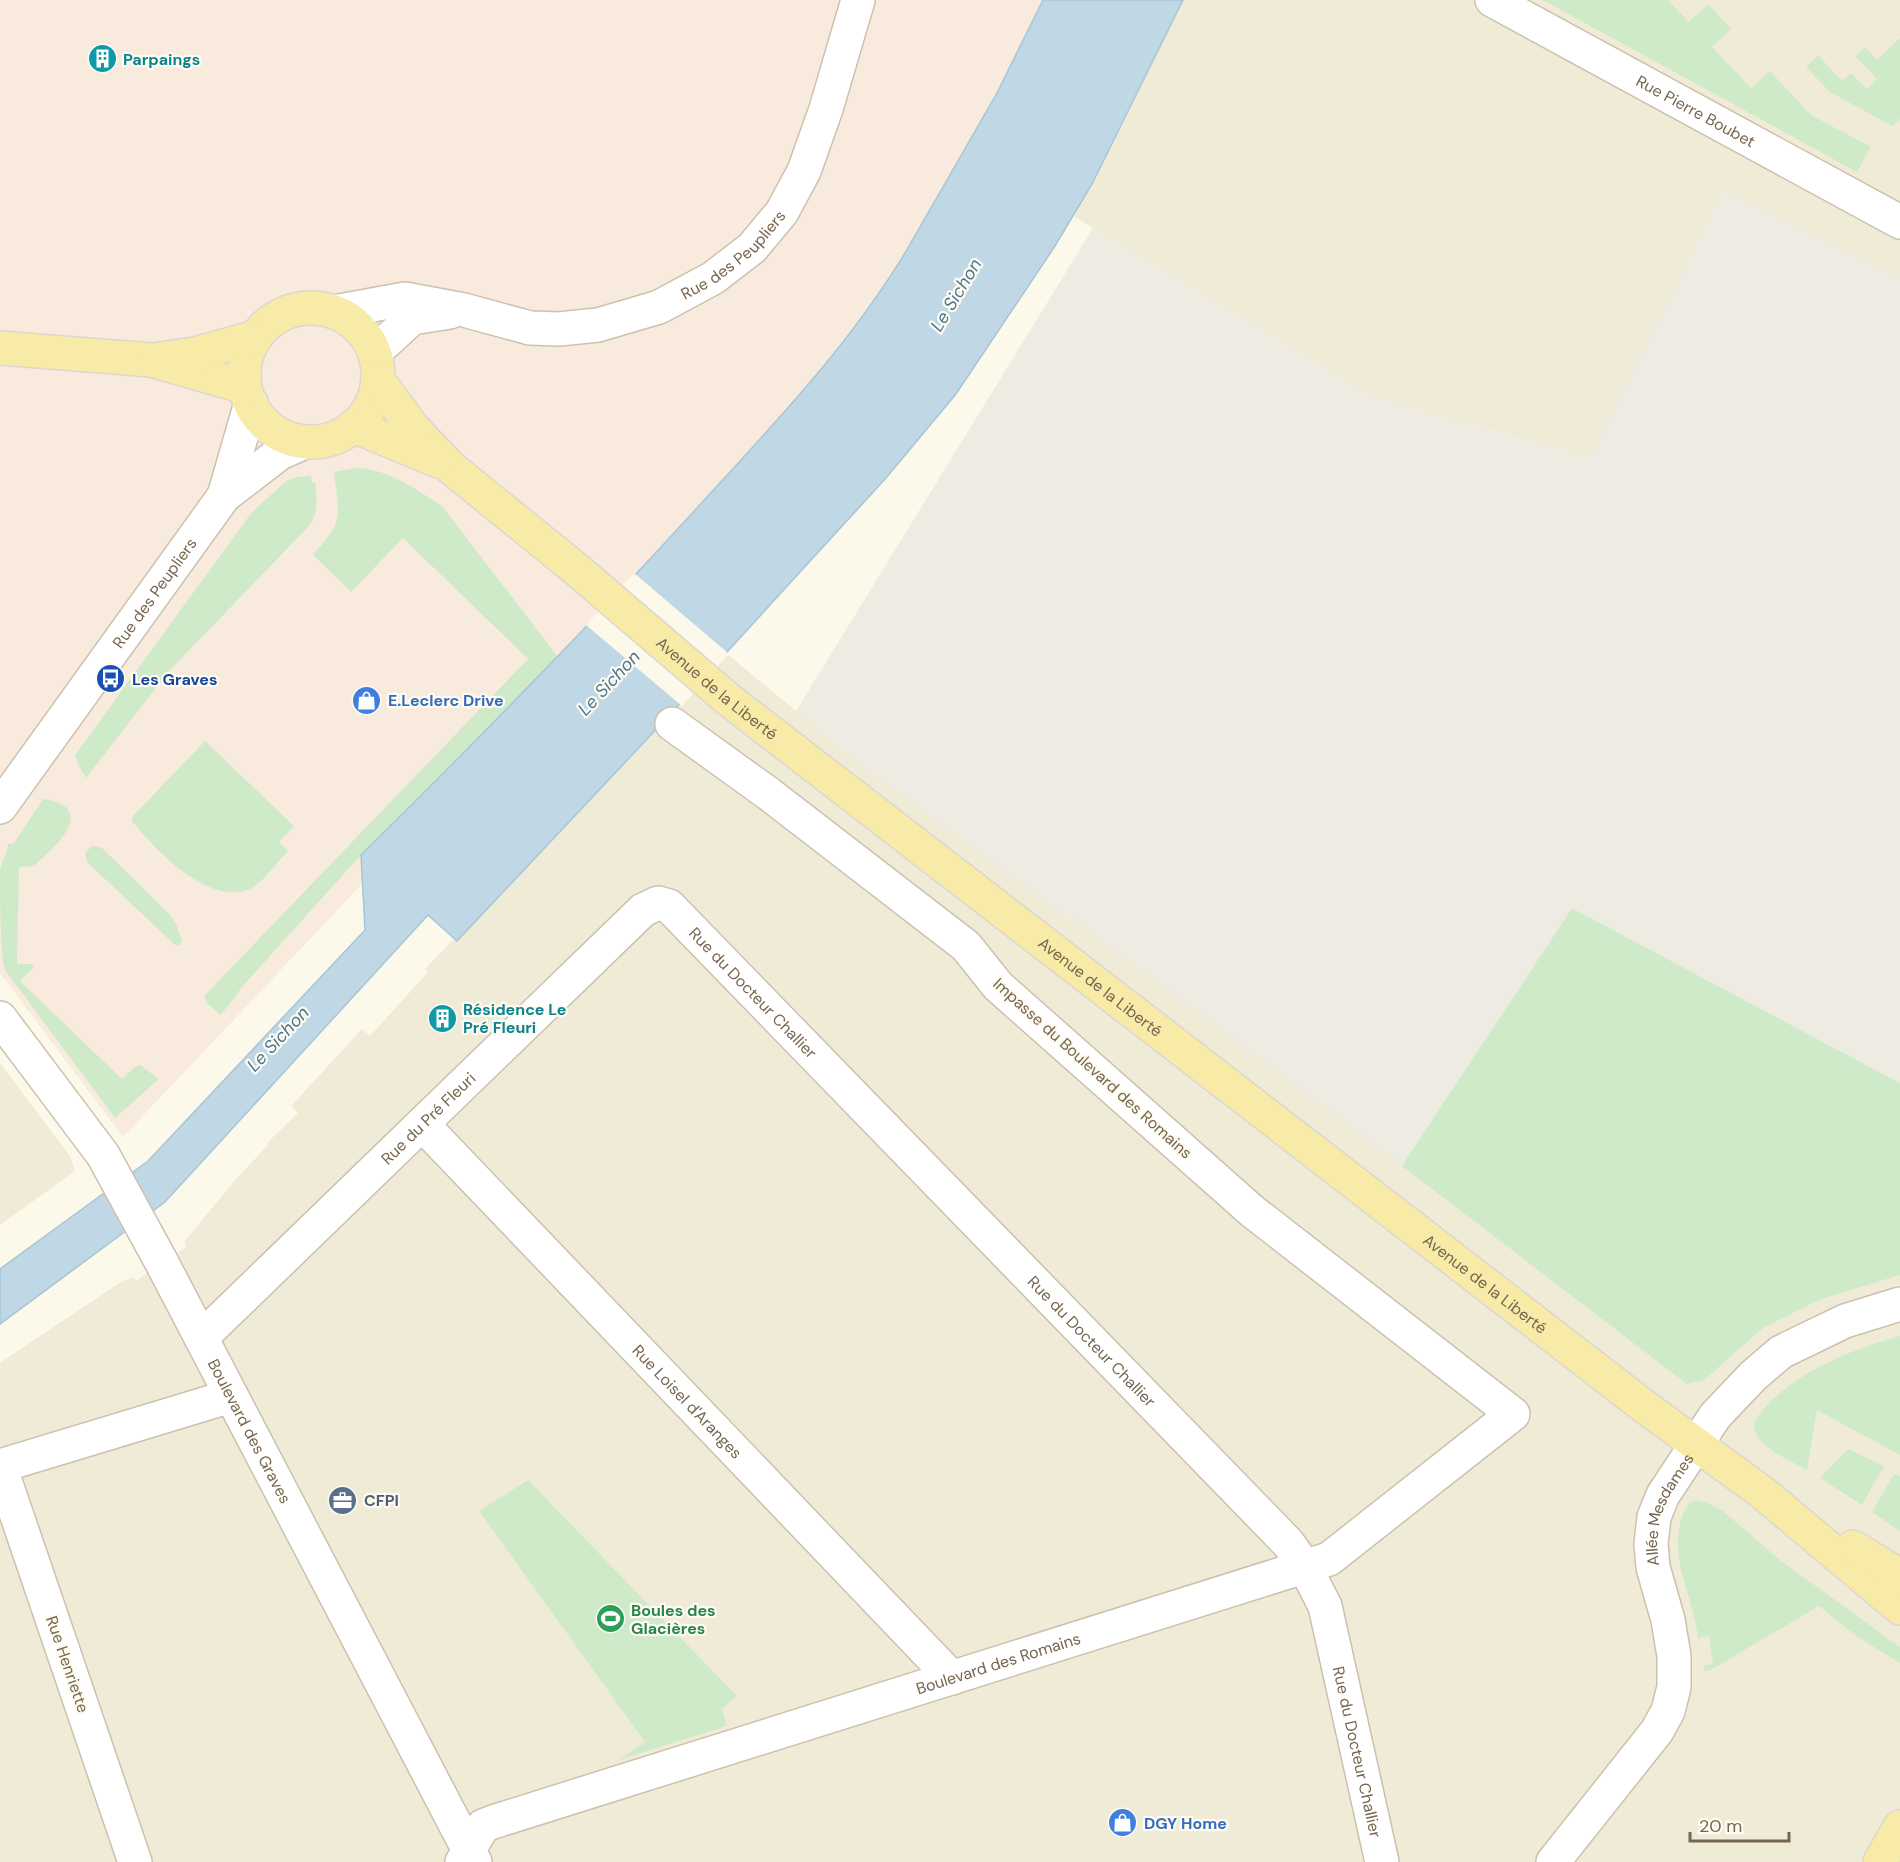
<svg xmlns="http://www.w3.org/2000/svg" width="1900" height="1862" viewBox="0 0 1900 1862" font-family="'DM Sans',sans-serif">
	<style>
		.residential { fill: #f0ebd7 }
		.commercial { fill: #f8ebdd }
		.industrial { fill: #eeebe3 }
		.green { fill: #cfeac9 }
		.water { fill: #c0d8e5; stroke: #a6c5d7; stroke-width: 1.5 }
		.pier { fill: #fcf9eb }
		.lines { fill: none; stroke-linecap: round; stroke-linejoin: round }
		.minor-casing { stroke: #ccc1ae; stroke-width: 36 }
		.tertiary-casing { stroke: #ccc1ae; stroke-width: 36 }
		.primary-casing { stroke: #dcd7d1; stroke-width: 36 }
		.minor { stroke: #fff; stroke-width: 33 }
		.tertiary { stroke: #fff; stroke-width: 33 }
		.primary { stroke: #f7eba7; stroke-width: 33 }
		.labels { text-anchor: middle; stroke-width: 4.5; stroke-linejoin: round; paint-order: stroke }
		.culture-label { font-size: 16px; font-weight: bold; fill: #0d838f; stroke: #fefcf2; text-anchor: start }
		.street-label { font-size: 16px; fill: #77664e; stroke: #fefcf2 }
		.transit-label { font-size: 16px; font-weight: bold; fill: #164399; stroke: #fefcf2; text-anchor: start }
		.shop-label { font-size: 16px; font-weight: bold; fill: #366cbe; stroke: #fefcf2; text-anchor: start }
		.service-label { font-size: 16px; font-weight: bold; fill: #4e5e75; stroke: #fefcf2; text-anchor: start }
		.leisure-label { font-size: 16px; font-weight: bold; fill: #27864d; stroke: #fefcf2; text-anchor: start }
		.water-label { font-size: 18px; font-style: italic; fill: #4c7690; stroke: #fefcf2 }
	</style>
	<rect width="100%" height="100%" fill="#fcf9eb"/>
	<path class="residential" d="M 1183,0 L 1900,0 L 1900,279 L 1723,191 L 1589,458 L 1373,397 L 1073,216 L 1124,121 Z
		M 726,653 L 848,754 L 1056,910 L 1068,917 L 1900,1083 L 1900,1862 L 0,1862 L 0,1363 L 122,1281 L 133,1277 L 136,1281 L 186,1247 L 184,1242 L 236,1179 L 268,1145 L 267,1143 L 298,1113 L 291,1106 L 362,1029 L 370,1036 L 428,972 L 425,969 L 455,938 L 457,940 Z
		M 0,1063 L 70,1156 L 75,1171 L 0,1225 Z"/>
	<path class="commercial" d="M 0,0 L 1043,0 L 997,93 L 890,279 L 813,378 L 781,416 L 607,607 L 548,669 L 361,855 L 363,883 L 123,1137 L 0,973 Z"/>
	<path class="industrial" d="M 1723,191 L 1900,279 L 1900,1083 L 1572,908 L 1402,1166 L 1069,917 L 1056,911 L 848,754 L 796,711 L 1093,228 L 1373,397 L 1588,458 Z"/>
	<path class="green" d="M 1543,0 L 1668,0 L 1689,22 L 1708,4 L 1731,29 L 1712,47 L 1751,88 L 1770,71 L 1811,115 L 1871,147 L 1857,172 Z
		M 1900,38 L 1900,119 L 1892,126 L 1830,92 L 1806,67 L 1818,55 L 1842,81 L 1851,73 L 1867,89 L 1877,79 L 1855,56 L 1865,47 L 1877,60 Z
		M 356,468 C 387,468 417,490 442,506 L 558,657 L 361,855 L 241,988 L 233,1000 L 220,1015 L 206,1002 L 205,995 L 528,659 L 403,538 L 351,592 L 314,556 L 313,554 C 345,522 339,514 334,472 Z
		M 311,475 L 312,483 L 315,482 C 317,499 319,512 309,526 L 169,671 L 86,778 L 79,766 L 75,755 L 252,512 L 284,483 L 292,478 Z
		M 205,741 L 294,826 L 279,842 L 288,851 C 278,861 264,881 252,888 C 211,909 154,849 132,821 L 133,816 Z
		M 43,799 C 60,801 79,809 67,830 C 61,842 44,856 34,866 L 19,867 L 17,964 L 32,964 L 34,967 L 20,981 L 122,1079 L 135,1067 L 140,1065 L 159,1079 L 115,1118 L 5,970 C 0,953 0,892 0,871 C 1,862 7,854 8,844 L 14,843 Z
		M 92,846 L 101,847 L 170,915 L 176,924 L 182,941 L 179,946 L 174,944 L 87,862 L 85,853 Z
		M 1572,908 L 1900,1083 L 1900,1275 L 1821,1299 L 1763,1328 L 1704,1380 L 1687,1384 L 1402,1166 Z
		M 1900,1336 L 1900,1455 L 1817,1410 L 1807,1470 C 1790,1460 1754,1447 1754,1424 C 1759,1411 1771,1401 1781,1392 C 1816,1364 1857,1348 1900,1336 Z
		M 1848,1449 L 1884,1466 L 1862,1505 L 1820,1478 Z
		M 1894,1474 L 1900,1477 L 1900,1531 L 1872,1512 Z
		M 528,1480 L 737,1696 L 722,1709 L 727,1726 L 618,1760 L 645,1742 L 479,1511 Z
		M 1696,1500 L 1706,1502 L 1723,1511 L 1780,1560 L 1900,1647 L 1900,1663 L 1856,1636 L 1819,1606 L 1709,1671 L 1704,1670 L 1704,1666 L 1713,1664 L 1709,1636 L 1698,1638 C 1694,1597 1668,1559 1682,1517 C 1685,1509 1687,1503 1696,1500 Z"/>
	<path class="water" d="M 1043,0 L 1183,0 L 1092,184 L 1055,246 L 956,394 L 886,478 L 664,721 L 457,941 L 428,915 L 165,1202 L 0,1324 L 0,1269 L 148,1161 L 365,930 L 361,855 C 480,738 596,619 708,496 C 778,420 851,342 905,253 L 997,93 Z"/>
	<path class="pier" d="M 634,573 L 729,654 L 682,706 L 586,625 Z"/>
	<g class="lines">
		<defs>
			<g id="minor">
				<path id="s1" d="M 1492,0 L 1900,222"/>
				<path id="s2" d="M 334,312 L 405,299 L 464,310 L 530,328 L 559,329 L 598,325 L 659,307 L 713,278 L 752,248 L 782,212 L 804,171 L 826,109 L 858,0"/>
				<path d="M 375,352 L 412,318 L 450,312"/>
				<path id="s3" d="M 422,1124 L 952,1678"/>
				<path id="s4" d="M 201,1338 L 643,910 L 658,903 L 669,906 L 1288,1543 L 1305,1567 L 1325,1606 L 1382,1862"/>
				<path d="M 135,1862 L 0,1466 L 231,1396"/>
				<path id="s5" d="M 462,1862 L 483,1826 L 493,1822 L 1329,1559 L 1513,1414 L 1252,1211 L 998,986 L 966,946 L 769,794 L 672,724"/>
				<path id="s6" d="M 1553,1862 L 1657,1731 L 1668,1711 L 1674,1687 L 1674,1656 L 1668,1620 L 1653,1567 L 1651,1544 L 1654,1517 L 1663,1495 L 1715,1416 L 1753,1376 L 1781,1352 L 1845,1321 L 1900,1304"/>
			</g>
			<g id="tertiary">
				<path d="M 224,496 L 251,403"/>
				<path id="s7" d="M 0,807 L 224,496 L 280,453 L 305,442"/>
				<path id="s8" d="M 0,1018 L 103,1155 L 162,1263 L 475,1862"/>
			</g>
			<g id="primary">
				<circle cx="311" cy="375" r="67"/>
				<path d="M 0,348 L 151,360 L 245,387"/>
				<path d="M 159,359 L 194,354 L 256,337"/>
				<path id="s9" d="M 378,380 L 413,428 L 450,467 L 576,569 L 729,700 L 1645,1407 L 1763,1493 L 1900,1608"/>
				<path d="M 354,426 L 438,461"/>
				<path d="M 1853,1547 L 1900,1576"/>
				<path d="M 1880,1862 L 1900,1827"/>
			</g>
		</defs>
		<use href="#minor" class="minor-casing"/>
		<use href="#tertiary" class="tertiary-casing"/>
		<use href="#primary" class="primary-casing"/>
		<use href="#minor" class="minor"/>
		<use href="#tertiary" class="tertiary"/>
		<use href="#primary" class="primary"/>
	</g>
	<defs>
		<symbol id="building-disc" viewBox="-11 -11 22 22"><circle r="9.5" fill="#0f9aa8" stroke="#fefcf2"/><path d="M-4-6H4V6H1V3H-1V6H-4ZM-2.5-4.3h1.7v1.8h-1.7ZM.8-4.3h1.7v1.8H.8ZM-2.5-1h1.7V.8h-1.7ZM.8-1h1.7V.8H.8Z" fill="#fff"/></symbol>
		<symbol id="bus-disc" viewBox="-11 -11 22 22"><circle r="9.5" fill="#1a4fb4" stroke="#fefcf2"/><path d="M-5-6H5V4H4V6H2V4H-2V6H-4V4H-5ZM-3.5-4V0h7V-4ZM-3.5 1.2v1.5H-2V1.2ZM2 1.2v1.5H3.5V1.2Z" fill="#fff"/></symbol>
		<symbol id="shop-disc" viewBox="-11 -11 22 22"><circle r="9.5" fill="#3f7fe0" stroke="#fefcf2"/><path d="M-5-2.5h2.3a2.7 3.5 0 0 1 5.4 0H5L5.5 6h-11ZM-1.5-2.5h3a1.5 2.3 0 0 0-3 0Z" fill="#fff"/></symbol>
		<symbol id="office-disc" viewBox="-11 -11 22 22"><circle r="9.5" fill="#5c6f8a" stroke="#fefcf2"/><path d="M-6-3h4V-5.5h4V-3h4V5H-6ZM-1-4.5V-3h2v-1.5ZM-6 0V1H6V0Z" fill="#fff"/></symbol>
		<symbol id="stadium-disc" viewBox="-11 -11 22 22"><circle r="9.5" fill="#2e9e5b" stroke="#fefcf2"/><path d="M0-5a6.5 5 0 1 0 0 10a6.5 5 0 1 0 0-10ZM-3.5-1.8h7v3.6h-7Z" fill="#fff"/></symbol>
	</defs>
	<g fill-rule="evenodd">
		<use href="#building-disc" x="86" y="42" width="33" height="33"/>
		<use href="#bus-disc" x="94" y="662" width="33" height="33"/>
		<use href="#shop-disc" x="350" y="684" width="33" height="33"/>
		<use href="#building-disc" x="426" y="1002" width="33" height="33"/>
		<use href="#office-disc" x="326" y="1484" width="33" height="33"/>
		<use href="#stadium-disc" x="594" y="1602" width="33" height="33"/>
		<use href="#shop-disc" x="1106" y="1806" width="33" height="33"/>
	</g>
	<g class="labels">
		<g class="culture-label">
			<text x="123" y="65">Parpaings</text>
			<text x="463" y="1015">Résidence Le<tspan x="463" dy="18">Pré Fleuri</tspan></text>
		</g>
		<g class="street-label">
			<text dy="6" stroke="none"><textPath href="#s1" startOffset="232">Rue Pierre Boubet</textPath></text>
			<text dy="6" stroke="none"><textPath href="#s2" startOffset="424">Rue des Peupliers</textPath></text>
			<text dy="6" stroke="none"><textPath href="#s7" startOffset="264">Rue des Peupliers</textPath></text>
			<text dy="6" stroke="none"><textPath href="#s9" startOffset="460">Avenue de la Liberté</textPath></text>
			<text dy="6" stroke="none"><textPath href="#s9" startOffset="946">Avenue de la Liberté</textPath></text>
			<text dy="6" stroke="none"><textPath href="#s4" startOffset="764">Rue du Docteur Challier</textPath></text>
			<text transform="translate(1093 1068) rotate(42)" y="6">Impasse du Boulevard des Romains</text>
			<text dy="6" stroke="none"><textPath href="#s4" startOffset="316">Rue du Pré Fleuri</textPath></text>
			<text dy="6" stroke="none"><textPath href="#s9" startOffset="1432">Avenue de la Liberté</textPath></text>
			<text dy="6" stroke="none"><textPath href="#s4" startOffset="1250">Rue du Docteur Challier</textPath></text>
			<text dy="6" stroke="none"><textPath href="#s3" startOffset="384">Rue Loisel d'Aranges</textPath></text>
			<text dy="6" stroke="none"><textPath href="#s8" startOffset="484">Boulevard des Graves</textPath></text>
			<text dy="6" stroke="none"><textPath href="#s6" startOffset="399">Allée Mesdames</textPath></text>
			<text transform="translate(68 1664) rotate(71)" y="6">Rue Henriette</text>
			<text dy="6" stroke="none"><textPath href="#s5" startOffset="582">Boulevard des Romains</textPath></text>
			<text dy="6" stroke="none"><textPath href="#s4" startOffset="1754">Rue du Docteur Challier</textPath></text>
		</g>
		<g class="transit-label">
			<text x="132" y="685">Les Graves</text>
		</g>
		<g class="shop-label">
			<text x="388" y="706">E.Leclerc Drive</text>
			<text x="1144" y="1829">DGY Home</text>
		</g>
		<g class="service-label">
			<text x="364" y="1506">CFPI</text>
		</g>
		<g class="leisure-label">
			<text x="631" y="1616">Boules des<tspan x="631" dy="18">Glacières</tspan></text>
		</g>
		<g class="water-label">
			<text transform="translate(956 295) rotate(-59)" y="6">Le Sichon</text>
			<text transform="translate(609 683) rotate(-47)" y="6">Le Sichon</text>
			<text transform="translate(278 1039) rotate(-47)" y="6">Le Sichon</text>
		</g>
	</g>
	<path d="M1690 1832v9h99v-9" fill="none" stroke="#77664e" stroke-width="3"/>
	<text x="1699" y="1832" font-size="18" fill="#77664e" stroke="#fefcf2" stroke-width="4.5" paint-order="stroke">20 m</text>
</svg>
